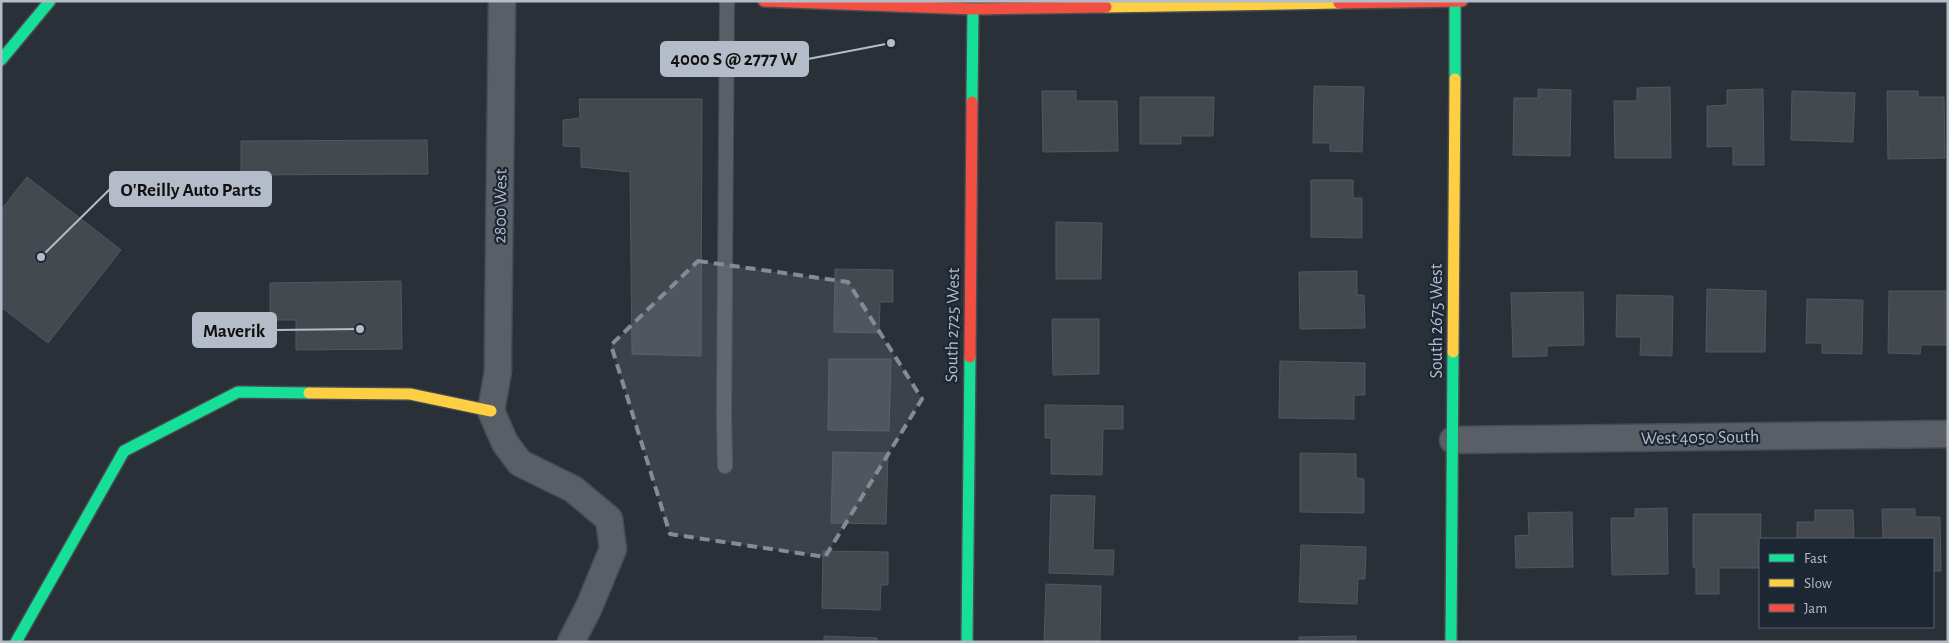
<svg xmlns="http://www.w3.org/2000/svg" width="1949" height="643" viewBox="0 0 1949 643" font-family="'Alegreya Sans',sans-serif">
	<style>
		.building { fill: #444950; stroke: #52575f }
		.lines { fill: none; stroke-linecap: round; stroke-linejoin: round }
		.lane-casing { stroke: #484c53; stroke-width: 16 }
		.street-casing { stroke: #484c53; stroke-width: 29 }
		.fast-casing { stroke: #484c53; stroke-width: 14 }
		.slow-casing { stroke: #484c53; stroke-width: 14 }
		.jam-casing { stroke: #484c53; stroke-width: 14 }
		.lane { stroke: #5a5e66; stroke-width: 14 }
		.street { stroke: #5a5e66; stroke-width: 26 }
		.fast { stroke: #16e098; stroke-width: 11 }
		.slow { stroke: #ffcf43; stroke-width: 11 }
		.jam { stroke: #f24e42; stroke-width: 11 }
		.marked { fill: #848b96; fill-opacity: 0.2; stroke: #848b96; stroke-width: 4; stroke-dasharray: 10 6; stroke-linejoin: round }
		.labels { text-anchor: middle; stroke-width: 4.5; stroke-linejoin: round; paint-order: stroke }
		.street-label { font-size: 18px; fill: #b4bcc9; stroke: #1d2633 }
		.leader { fill: none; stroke: #b4bcc9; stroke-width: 2 }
		.callout-dot { fill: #b4bcc9; stroke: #1d2633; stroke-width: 2 }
		.callout { fill: #b4bcc9; stroke: #b4bcc9; stroke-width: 2 }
		.callout-label { font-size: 19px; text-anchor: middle; font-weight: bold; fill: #111 }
	</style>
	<rect width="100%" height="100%" fill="#2a3038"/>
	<path class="building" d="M 1314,86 L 1364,87 L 1362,152 L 1330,151 L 1330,143 L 1313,143 Z
		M 1670,87 L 1671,158 L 1615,158 L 1614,101 L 1637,101 L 1637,88 Z
		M 1538,89 L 1571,90 L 1570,156 L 1513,155 L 1514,98 L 1538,98 Z
		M 1763,89 L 1764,165 L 1733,165 L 1733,146 L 1707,147 L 1707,106 L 1727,105 L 1727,90 Z
		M 1042,91 L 1076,91 L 1076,101 L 1117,101 L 1118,151 L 1043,152 Z
		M 1792,91 L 1855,93 L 1853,142 L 1791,140 Z
		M 1887,91 L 1918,91 L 1918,97 L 1944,97 L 1945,158 L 1888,159 Z
		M 1140,97 L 1214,97 L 1213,136 L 1181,136 L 1181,144 L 1140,144 Z
		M 579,99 L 702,99 L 701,356 L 632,354 L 630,172 L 581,167 L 581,147 L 563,146 L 563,120 L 580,118 Z
		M 427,140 L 428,174 L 241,175 L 241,141 Z
		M 27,177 L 121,250 L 48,343 L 1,307 L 1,210 Z
		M 1311,180 L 1353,180 L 1353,198 L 1362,198 L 1362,238 L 1311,237 Z
		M 1056,222 L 1102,223 L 1101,279 L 1056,279 Z
		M 835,269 L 893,270 L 893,302 L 880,302 L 879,333 L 834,332 Z
		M 1357,271 L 1357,295 L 1364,295 L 1365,328 L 1300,329 L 1299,272 Z
		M 401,281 L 402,349 L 296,350 L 296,320 L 270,320 L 270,283 Z
		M 1707,289 L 1766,291 L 1765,352 L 1706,352 Z
		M 1889,291 L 1948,291 L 1948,345 L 1921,345 L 1920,354 L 1888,353 Z
		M 1583,292 L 1584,345 L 1547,346 L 1547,356 L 1513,357 L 1511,293 Z
		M 1617,295 L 1673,296 L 1672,356 L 1640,355 L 1641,337 L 1616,337 Z
		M 1807,299 L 1863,300 L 1862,354 L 1822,353 L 1822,343 L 1806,343 Z
		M 1052,319 L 1099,319 L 1099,374 L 1053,375 Z
		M 829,359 L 891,359 L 889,431 L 828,430 Z
		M 1280,361 L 1365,363 L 1365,395 L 1354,395 L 1354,419 L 1279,418 Z
		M 1045,405 L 1123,406 L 1123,429 L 1103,429 L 1102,475 L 1051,474 L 1051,438 L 1045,438 Z
		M 833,452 L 888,453 L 886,524 L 831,523 Z
		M 1300,453 L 1356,454 L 1356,478 L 1364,479 L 1364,513 L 1300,512 Z
		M 1051,495 L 1095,496 L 1093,550 L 1114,550 L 1113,575 L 1049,573 Z
		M 1667,508 L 1668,574 L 1612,575 L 1611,518 L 1635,518 L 1635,509 Z
		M 1882,509 L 1915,509 L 1915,517 L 1940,517 L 1941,571 L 1933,571 L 1933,539 L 1883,539 Z
		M 1815,510 L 1853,510 L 1854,539 L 1797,539 L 1797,522 L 1815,522 Z
		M 1572,512 L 1573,567 L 1516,568 L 1515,536 L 1529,535 L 1528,513 Z
		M 1693,514 L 1761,514 L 1760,568 L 1719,568 L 1719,594 L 1696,594 L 1696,567 L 1693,567 Z
		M 1301,545 L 1366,547 L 1365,579 L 1358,579 L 1357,604 L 1299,602 Z
		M 823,551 L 888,552 L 888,585 L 881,585 L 880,610 L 822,608 Z
		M 1046,584 L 1101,586 L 1100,642 L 1044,642 Z
		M 824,636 L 877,638 L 877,642 L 824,642 Z
		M 1356,636 L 1356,642 L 1299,642 L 1299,637 Z"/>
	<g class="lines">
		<defs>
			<path id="lane" d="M 725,466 L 724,415 L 727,1"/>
			<path id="street" d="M 502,1 L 498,346 L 498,371 L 491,411 L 505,443 L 520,463 L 573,489 L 609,519 L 613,549 L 589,607 L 571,642
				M 1453,440 L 1948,434"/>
			<path id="fast" d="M 1,60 L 50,1
				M 1455,79 L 1455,1
				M 972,102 L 973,9
				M 16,642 L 124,451 L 238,392 L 309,393
				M 967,642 L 970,357
				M 1451,642 L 1453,352"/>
			<path id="slow" d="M 1106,7 L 1339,3
				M 1453,352 L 1455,79
				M 309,393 L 410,394 L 491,411"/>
			<path id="jam" d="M 764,1 L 973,9 L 1106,7
				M 1339,3 L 1462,1
				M 970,357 L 972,102"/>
		</defs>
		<use href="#lane" class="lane-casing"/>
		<use href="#street" class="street-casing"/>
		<use href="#fast" class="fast-casing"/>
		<use href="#slow" class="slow-casing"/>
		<use href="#jam" class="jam-casing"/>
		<use href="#lane" class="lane"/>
		<use href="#street" class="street"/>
		<use href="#fast" class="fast"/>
		<use href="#slow" class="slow"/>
		<use href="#jam" class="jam"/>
	</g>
	<path class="marked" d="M 698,261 L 848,282 L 922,399 L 825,557 L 670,534 L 611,345 Z"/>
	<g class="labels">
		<g class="street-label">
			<text transform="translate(500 206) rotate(-89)" y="6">2800 West</text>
			<text transform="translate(1436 321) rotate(-90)" y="6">South 2675 West</text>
			<text transform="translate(952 325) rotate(-89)" y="6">South 2725 West</text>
			<text transform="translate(1700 437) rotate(-1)" y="6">West 4050 South</text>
		</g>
	</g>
	<path class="leader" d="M891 43L808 59M41 257L110 189M360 329L276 330"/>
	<g class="callout-dot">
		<circle cx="891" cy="43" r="5"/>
		<circle cx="41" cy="257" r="5"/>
		<circle cx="360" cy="329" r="5"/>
	</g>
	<g class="callout">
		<rect x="661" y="42" width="147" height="34" rx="5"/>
		<rect x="110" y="172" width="161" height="34" rx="5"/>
		<rect x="193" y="313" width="83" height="34" rx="5"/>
	</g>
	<g class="callout-label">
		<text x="734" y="65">4000 S @ 2777 W</text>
		<text x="191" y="196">O'Reilly Auto Parts</text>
		<text x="234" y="337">Maverik</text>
	</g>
	<rect width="1949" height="643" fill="none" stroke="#b4bcc9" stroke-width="5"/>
	<rect x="1759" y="538" width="175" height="90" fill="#1d2633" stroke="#59626f"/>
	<rect x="1769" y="554" width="25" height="8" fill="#16e098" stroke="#59626f"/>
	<text x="1804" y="563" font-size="15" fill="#b4bcc9">Fast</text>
	<rect x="1769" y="579" width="25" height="8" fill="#ffcf43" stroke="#59626f"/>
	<text x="1804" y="588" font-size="15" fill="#b4bcc9">Slow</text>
	<rect x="1769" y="604" width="25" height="8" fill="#f24e42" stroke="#59626f"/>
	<text x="1804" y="613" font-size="15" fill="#b4bcc9">Jam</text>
</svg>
